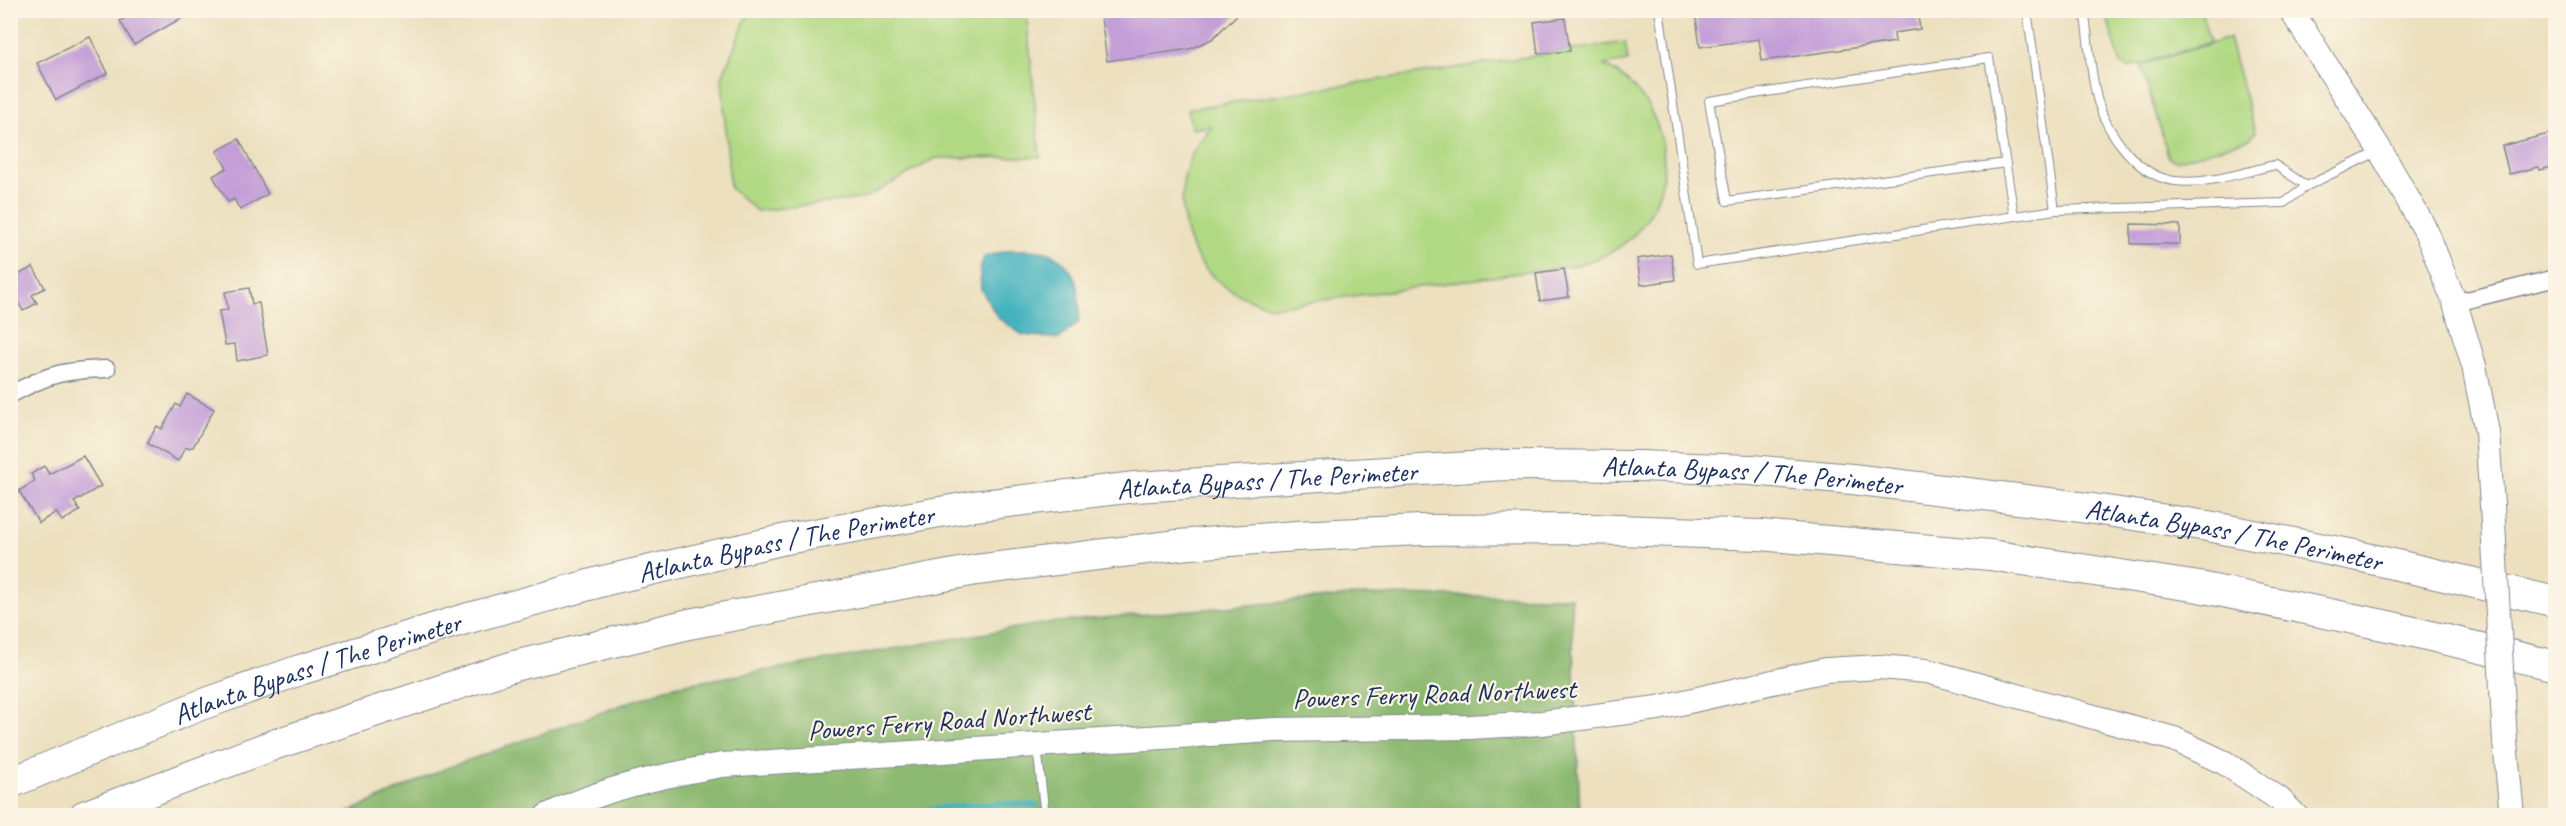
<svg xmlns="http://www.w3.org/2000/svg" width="2566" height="826" viewBox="0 0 2566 826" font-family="Caveat,sans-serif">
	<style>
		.green { fill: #b1d983; stroke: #668470; stroke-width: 1.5 }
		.forest { fill: #8cb971; stroke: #547468; stroke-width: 1.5 }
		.water { fill: #44b3be; stroke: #30718e; stroke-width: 1.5 }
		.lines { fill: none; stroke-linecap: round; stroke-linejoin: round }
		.stream { stroke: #44b3be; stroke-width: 5 }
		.building { fill: #c39ed8 }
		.lane-casing { stroke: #84888e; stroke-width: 10 }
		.street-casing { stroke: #84888e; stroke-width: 19 }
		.secondary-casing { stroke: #84888e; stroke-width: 26 }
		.highway-casing { stroke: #84888e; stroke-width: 32 }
		.lane { stroke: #fff; stroke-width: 8 }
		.street { stroke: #fff; stroke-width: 16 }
		.secondary { stroke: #fff; stroke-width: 24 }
		.highway { stroke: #fff; stroke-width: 30 }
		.secondary-bridge-casing { stroke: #84888e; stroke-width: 26; stroke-linecap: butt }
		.secondary-bridge { stroke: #fff; stroke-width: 24 }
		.labels { text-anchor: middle; stroke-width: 4.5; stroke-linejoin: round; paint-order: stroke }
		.street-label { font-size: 28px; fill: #1b2f5e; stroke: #fcf5e5 }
	</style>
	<rect width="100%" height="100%" fill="#fcf5e5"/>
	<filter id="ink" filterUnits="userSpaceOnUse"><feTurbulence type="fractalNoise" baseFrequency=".0167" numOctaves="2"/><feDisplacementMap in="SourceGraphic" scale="12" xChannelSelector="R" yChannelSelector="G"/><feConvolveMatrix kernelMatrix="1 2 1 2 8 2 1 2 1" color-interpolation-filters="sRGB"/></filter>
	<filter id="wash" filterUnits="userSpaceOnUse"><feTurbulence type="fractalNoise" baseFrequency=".008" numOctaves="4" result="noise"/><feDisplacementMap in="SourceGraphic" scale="24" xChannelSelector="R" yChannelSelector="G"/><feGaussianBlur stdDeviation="1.35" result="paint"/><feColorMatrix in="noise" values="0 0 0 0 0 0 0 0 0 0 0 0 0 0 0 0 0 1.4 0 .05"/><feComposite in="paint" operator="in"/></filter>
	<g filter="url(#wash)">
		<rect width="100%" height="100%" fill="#ece0bf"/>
		<path class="green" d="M 749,11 L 1026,11 L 1040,157 L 936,158 L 866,198 L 757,211 L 730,188 L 722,77 Z
			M 2105,11 L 2201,11 L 2210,42 L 2129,68 L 2121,64 Z
			M 2229,38 L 2255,132 L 2250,139 L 2176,161 L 2169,158 L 2141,65 Z
			M 1625,42 L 1628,61 L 1604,65 C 1664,96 1684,175 1640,228 C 1624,248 1602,258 1578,265 L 1273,307 C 1222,294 1187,265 1183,210 C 1181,190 1183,170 1193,152 C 1197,143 1206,134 1212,126 L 1191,129 L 1188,109 Z"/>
		<path class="forest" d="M 1361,595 L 1571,597 L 1580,815 L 341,816 L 444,769 L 674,686 L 1046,623 Z"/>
		<path class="water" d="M 1010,250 C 1022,250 1039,249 1049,253 C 1079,266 1080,294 1079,322 L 1059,339 L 1023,335 L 998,318 L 981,289 L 980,270 L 984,257 Z"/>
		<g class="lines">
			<path class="stream" d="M 1059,810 L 1087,816
				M 883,816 C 935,808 985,800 1037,805"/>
		</g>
		<g id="blocks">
			<path class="building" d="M 138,10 L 196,10 L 134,45 L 120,21 Z
				M 1100,10 L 1242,10 L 1212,39 L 1190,49 L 1107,61 Z
				M 1695,10 L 1917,10 L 1920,29 L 1894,33 L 1895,42 L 1762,61 L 1759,39 L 1700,47 Z
				M 1565,18 L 1570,51 L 1538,54 L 1534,22 Z
				M 90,37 L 108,73 L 56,100 L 37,63 Z
				M 2556,132 L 2556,166 L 2540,170 L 2539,167 L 2509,174 L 2502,146 Z
				M 239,139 L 268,194 L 240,210 L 234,199 L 228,202 L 213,176 L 227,168 L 217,151 Z
				M 2131,224 L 2180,225 L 2180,244 L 2131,244 Z
				M 1671,254 L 1675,280 L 1641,285 L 1637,259 Z
				M 33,267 L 45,288 L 32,295 L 37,303 L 23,311 L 18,302 L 10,306 L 10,279 Z
				M 1564,269 L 1569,297 L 1540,301 L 1536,273 Z
				M 249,288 L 252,304 L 259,303 L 268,355 L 237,361 L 235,344 L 225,345 L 219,311 L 228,310 L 225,292 Z
				M 187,394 L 214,409 L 193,447 L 185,448 L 178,461 L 147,443 L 157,426 L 162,429 L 176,404 L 180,407 Z
				M 83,456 L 101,486 L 74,502 L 80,511 L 62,521 L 56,512 L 39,523 L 19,491 L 35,481 L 31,474 L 44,466 L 49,474 Z"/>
		</g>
	</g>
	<g filter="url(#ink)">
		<use href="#blocks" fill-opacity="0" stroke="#84888e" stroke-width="1.5"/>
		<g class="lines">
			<defs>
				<path id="lane" d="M 1659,10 L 1697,264 L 2055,210
					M 2027,10 L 2055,210 L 2284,203 L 2307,186 L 2377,152
					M 2084,10 C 2089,40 2090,73 2098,102 C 2108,135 2139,177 2175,181 C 2208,185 2243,172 2275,165 L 2307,186
					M 2006,163 L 1727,201 L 1709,101 L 1989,58 L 2014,216
					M 1037,747 L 1045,816"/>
				<path id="street" d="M 2455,303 L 2556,278
					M 10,395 C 48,374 64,370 107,369"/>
				<path id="secondary" d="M 2291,10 L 2380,150 L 2426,231 L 2455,303 L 2474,366 L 2487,432 L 2492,505
					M 2505,742 L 2512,816
					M 547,816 C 603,788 661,776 722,765 L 1274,730 L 1470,727 L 1542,723 L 1658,708 L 1826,670 L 1880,667 L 1927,671 L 2174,739 L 2225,763 L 2279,799 L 2296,816"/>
				<g id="highway">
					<path id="s1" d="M 10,783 L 198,706 L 300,670 L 458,621 L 607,580 L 786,539 L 974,506 L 1135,487 L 1505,465 L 1639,466 L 1750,470 L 1852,479 L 2066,505 L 2208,526 L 2354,555 L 2556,602"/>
					<path d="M 84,816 L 276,744 L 514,666 L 689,624 L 976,570 L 1178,545 L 1296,536 L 1420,530 L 1591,529 L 1760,535 L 1990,555 L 2199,587 L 2393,627 L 2556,666"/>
				</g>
			</defs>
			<use href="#lane" class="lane-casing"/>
			<use href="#street" class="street-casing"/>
			<use href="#secondary" class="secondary-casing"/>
			<use href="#highway" class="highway-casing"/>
			<use href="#lane" class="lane"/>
			<use href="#street" class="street"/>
			<use href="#secondary" class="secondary"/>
			<use href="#highway" class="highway"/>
			<defs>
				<path id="secondary-bridge" d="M 2492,505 L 2505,742"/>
			</defs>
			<use href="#secondary-bridge" class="secondary-bridge-casing"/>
			<use href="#secondary-bridge" class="secondary-bridge"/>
		</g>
	</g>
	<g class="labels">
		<g class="street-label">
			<text dy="10" stroke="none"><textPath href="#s1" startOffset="1786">Atlanta Bypass / The Perimeter</textPath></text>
			<text dy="10" stroke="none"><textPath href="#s1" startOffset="1300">Atlanta Bypass / The Perimeter</textPath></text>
			<text dy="10" stroke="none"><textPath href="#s1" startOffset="2272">Atlanta Bypass / The Perimeter</textPath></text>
			<text dy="10" stroke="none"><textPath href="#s1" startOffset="814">Atlanta Bypass / The Perimeter</textPath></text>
			<text dy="10" stroke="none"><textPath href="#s1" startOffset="328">Atlanta Bypass / The Perimeter</textPath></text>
			<text transform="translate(1434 693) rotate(-2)" y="10">Powers Ferry Road Northwest</text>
			<text transform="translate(949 720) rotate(-4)" y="10">Powers Ferry Road Northwest</text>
		</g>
	</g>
	<rect width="2566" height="826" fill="none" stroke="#fcf5e5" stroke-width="36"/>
</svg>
